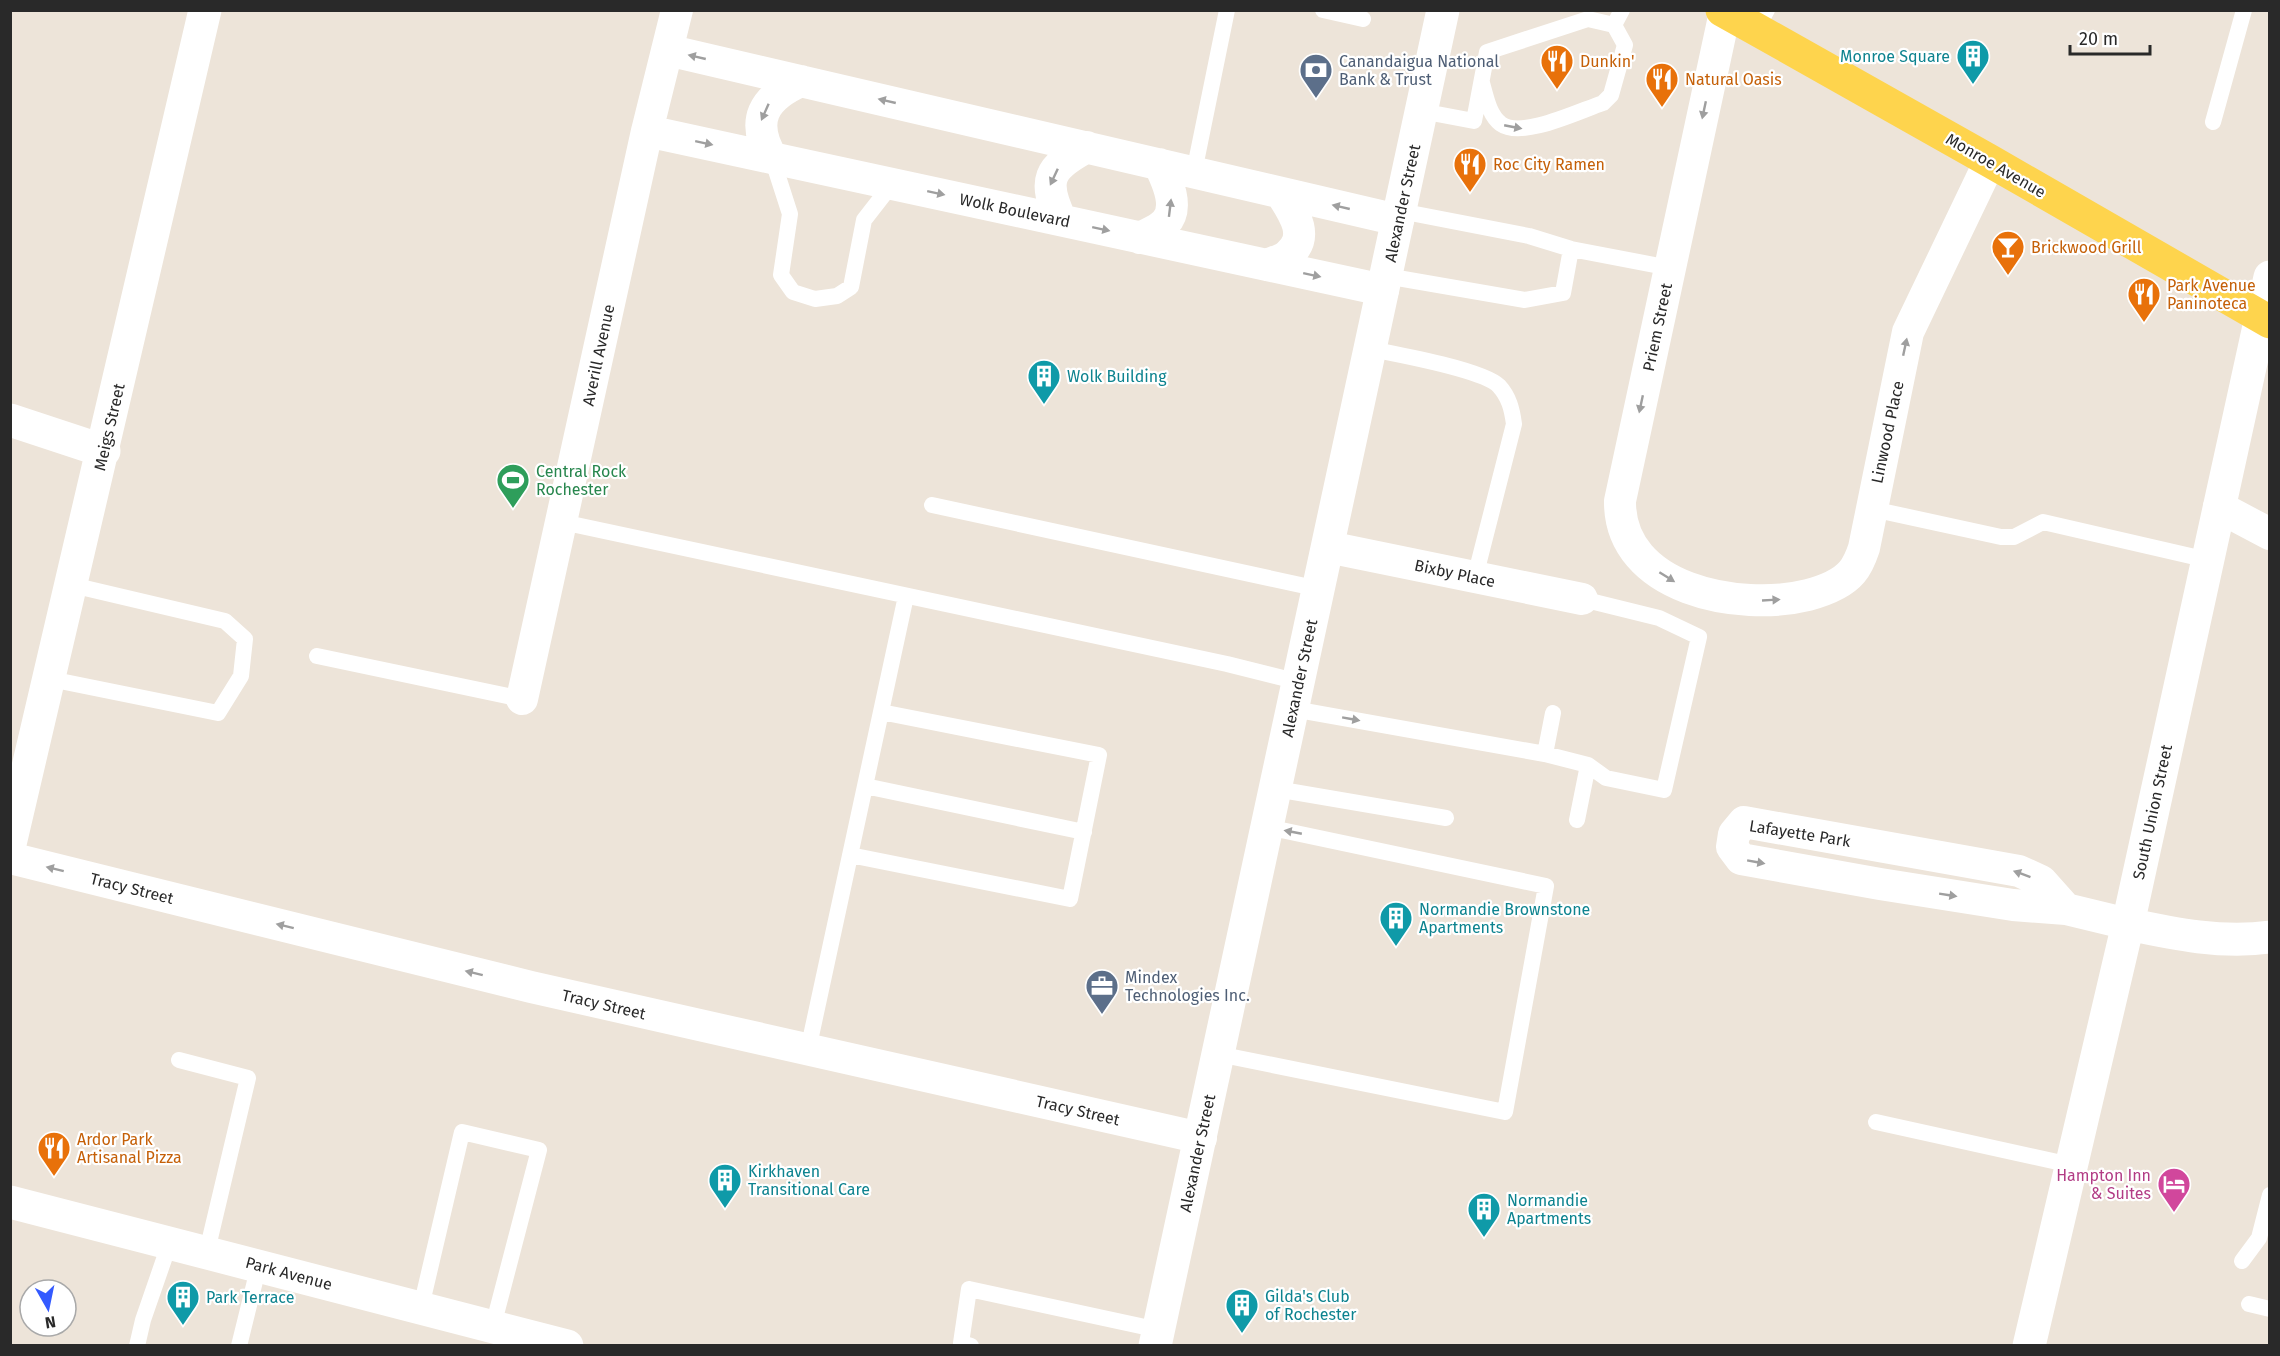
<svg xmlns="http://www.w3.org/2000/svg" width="2280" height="1356" viewBox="0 0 2280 1356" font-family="'Fira Sans',sans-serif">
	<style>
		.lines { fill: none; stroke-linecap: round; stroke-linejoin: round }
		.service { stroke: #fff; stroke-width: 16 }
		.minor { stroke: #fff; stroke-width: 32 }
		.tertiary { stroke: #fff; stroke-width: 33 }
		.secondary { stroke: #fff; stroke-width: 33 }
		.primary { stroke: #fed44d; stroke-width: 33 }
		.oneway { fill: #9f9f9f }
		.labels { text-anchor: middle; stroke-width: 4.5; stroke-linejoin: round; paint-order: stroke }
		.culture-label { font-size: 16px; fill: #0d838f; stroke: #fff; text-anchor: start }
		.service-label { font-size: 16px; fill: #4e5e75; stroke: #fff; text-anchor: start }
		.food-label { font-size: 16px; fill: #c56008; stroke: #fff; text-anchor: start }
		.street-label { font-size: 16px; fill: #292929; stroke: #fff }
		.leisure-label { font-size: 16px; fill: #27864d; stroke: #fff; text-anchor: start }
		.hotel-label { font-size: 16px; fill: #b23c85; stroke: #fff; text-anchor: end }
	</style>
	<rect width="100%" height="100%" fill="#ede4d9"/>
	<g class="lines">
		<path class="service" d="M 1323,10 L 1363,19
			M 1614,25 L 1622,10
			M 1756,30 L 1767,10
			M 1421,111 L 1474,121 L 1487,52 L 1588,19 L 1614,25 L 1625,45 L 1611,95 L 1603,103 C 1579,111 1522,139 1501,124 C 1489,115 1486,97 1482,83
			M 2213,122 L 2244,10
			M 772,158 L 790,214 L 781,275 L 793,292 L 815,299 L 837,296 L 851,287 L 864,220 L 892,184
			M 1194,172 L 1227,10
			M 1400,211 L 1529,236 L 1571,249 L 1670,268
			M 1386,276 L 1525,300 L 1563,293 L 1571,249
			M 1370,349 C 1396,354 1483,370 1499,386 C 1509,397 1512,409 1514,424 L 1475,577
			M 932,505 L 1319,589
			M 1872,509 L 2001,537 L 2014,537 L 2043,522 L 2208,560
			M 562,522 L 1227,664 L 1299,682
			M 317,656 L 522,699
			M 50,679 L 218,713 L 241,676 L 245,639 L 225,621 L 72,585
			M 1293,709 L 1545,754 L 1588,765 L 1606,778 L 1664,790 L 1699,637 L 1659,618 L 1582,599
			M 1545,754 L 1553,713
			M 865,786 L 1084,832
			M 1276,789 L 1446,818
			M 1577,820 L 1588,765
			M 850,855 L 1070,899 L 1099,755 L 881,712
			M 808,1050 L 906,596
			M 1218,1054 L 1505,1112 L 1546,886 L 1267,827
			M 179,1060 L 248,1078 L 207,1251
			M 1876,1122 L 2071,1165
			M 2242,1261 L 2259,1238 L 2270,1195
			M 2249,1304 L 2270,1309
			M 421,1307 L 462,1132 L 539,1150 L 493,1326
			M 137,1346 L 143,1320 L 170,1242
			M 239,1346 L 259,1265
			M 971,1346 L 961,1343 L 969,1289 L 1159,1330"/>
		<path class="minor" d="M 1725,12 L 1620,501 C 1619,590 1740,612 1808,595 C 1823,591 1841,585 1852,572 C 1858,565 1861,557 1864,548 L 1908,332 L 1990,161
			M 667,50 L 1398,220
			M 647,131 L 1383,290
			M 772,158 C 750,121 763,98 801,81
			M 1061,220 C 1042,180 1048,168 1087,147
			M 1140,238 C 1149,233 1159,230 1165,223 C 1180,208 1167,180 1159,164
			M 1267,265 C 1273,262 1283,260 1288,255 C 1311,236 1293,212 1281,193
			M 2219,507 L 2270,534
			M 1328,547 L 1582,599
			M 522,699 L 647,131 L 677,10
			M 10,858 L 531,987 L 1201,1138
			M 2066,909 L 2041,881 L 2019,871 L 1744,822 L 1734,834 L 1732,847 L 1741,859 L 1880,884 L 2013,905 L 2066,909 L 2128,924"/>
		<path class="tertiary" d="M 2261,317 L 2270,277
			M 10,420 L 104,451
			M 10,844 L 205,10
			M 10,1202 L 567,1346
			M 1155,1346 L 1443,10"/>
		<path class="secondary" d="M 2128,924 C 2174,934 2223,944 2270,937
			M 2029,1346 L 2128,924 L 2261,317"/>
		<path class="primary" d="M 1722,10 L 1990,161 L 2270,322"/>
	</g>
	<defs><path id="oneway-solid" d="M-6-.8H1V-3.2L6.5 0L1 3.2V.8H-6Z" transform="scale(1.5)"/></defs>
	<g class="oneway">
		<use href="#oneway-solid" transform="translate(697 57) rotate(-167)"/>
		<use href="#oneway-solid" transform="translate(887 101) rotate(-167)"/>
		<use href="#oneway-solid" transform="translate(1704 110) rotate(102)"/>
		<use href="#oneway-solid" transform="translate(765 112) rotate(114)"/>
		<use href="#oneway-solid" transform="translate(1513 127) rotate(11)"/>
		<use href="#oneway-solid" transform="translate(704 143) rotate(12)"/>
		<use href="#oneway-solid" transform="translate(1054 177) rotate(115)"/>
		<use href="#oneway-solid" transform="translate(936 193) rotate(12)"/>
		<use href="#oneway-solid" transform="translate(1341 207) rotate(-167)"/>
		<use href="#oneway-solid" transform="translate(1170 208) rotate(-83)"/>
		<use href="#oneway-solid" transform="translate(1101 229) rotate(12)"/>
		<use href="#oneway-solid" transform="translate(1312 275) rotate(12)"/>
		<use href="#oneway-solid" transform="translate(1905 347) rotate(-78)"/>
		<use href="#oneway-solid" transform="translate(1641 404) rotate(102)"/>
		<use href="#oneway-solid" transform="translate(1667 577) rotate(32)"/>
		<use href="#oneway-solid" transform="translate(1771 600) rotate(-3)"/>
		<use href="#oneway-solid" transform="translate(1351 719) rotate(10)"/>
		<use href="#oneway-solid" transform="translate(1293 832) rotate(-169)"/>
		<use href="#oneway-solid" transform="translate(1756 862) rotate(10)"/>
		<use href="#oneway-solid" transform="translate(55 869) rotate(-166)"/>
		<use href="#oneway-solid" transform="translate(2022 874) rotate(-160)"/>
		<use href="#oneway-solid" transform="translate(1948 895) rotate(9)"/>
		<use href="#oneway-solid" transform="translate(285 926) rotate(-166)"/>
		<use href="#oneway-solid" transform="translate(474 973) rotate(-166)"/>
	</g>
	<defs>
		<symbol id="building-pin" viewBox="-11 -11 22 30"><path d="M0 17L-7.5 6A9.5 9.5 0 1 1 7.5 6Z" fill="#0f9aa8" stroke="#fff"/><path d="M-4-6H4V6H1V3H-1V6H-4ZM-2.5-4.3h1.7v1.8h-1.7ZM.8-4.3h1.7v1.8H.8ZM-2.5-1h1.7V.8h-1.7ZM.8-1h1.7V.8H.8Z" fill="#fff"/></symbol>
		<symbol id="restaurant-pin" viewBox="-11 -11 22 30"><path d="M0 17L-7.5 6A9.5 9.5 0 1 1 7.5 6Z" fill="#e8710a" stroke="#fff"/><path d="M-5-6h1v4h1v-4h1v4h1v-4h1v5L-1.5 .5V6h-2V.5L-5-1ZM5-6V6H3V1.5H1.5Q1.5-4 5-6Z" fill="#fff"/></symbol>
		<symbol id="bank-pin" viewBox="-11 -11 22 30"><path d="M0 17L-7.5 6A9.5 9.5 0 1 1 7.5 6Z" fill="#5c6f8a" stroke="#fff"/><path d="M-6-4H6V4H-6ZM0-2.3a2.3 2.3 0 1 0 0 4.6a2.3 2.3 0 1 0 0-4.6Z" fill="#fff"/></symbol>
		<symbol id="bar-pin" viewBox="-11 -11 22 30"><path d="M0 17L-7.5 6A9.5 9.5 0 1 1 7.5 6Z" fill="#e8710a" stroke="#fff"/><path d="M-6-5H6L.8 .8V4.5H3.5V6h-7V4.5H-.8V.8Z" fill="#fff"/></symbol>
		<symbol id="stadium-pin" viewBox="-11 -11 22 30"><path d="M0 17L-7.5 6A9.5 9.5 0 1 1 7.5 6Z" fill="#2e9e5b" stroke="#fff"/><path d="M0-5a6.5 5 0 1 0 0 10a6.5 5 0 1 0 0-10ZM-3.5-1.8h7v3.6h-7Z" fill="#fff"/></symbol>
		<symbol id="office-pin" viewBox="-11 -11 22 30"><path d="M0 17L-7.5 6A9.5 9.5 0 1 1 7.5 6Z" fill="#5c6f8a" stroke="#fff"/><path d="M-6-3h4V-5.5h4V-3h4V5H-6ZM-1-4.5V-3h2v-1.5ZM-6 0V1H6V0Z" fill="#fff"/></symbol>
		<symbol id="hotel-pin" viewBox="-11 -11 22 30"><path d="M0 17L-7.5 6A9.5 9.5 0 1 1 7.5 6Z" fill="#d1479c" stroke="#fff"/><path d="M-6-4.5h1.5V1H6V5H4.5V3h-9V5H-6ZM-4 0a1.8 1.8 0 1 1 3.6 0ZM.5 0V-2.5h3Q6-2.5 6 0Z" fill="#fff"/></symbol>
	</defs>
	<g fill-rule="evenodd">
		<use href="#building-pin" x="1954" y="37" width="38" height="52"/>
		<use href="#restaurant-pin" x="1538" y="42" width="38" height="52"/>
		<use href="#bank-pin" x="1297" y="51" width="38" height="52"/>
		<use href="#restaurant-pin" x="1643" y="60" width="38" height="52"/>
		<use href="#restaurant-pin" x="1451" y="145" width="38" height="52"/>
		<use href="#bar-pin" x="1989" y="228" width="38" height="52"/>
		<use href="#restaurant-pin" x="2125" y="275" width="38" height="52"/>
		<use href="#building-pin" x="1025" y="357" width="38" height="52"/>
		<use href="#stadium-pin" x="494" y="461" width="38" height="52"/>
		<use href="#building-pin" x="1377" y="899" width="38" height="52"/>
		<use href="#office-pin" x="1083" y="967" width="38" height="52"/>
		<use href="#restaurant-pin" x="35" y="1129" width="38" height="52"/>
		<use href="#building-pin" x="706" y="1161" width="38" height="52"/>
		<use href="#hotel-pin" x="2155" y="1165" width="38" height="52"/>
		<use href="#building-pin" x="1465" y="1190" width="38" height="52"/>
		<use href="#building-pin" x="164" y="1278" width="38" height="52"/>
		<use href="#building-pin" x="1223" y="1286" width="38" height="52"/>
	</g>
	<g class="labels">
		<g class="culture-label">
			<text x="1950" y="62" text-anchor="end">Monroe Square</text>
			<text x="1067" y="382">Wolk Building</text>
			<text x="1419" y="915">Normandie Brownstone<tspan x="1419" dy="18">Apartments</tspan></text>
			<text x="748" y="1177">Kirkhaven<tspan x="748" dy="18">Transitional Care</tspan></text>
			<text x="1507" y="1206">Normandie<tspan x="1507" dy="18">Apartments</tspan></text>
			<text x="1265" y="1302">Gilda's Club<tspan x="1265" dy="18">of Rochester</tspan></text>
			<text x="206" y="1303">Park Terrace</text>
		</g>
		<g class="service-label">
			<text x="1339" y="67">Canandaigua National<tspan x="1339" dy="18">Bank &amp; Trust</tspan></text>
			<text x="1125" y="983">Mindex<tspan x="1125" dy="18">Technologies Inc.</tspan></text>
		</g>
		<g class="food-label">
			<text x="1580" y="67">Dunkin'</text>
			<text x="1685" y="85">Natural Oasis</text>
			<text x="1493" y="170">Roc City Ramen</text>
			<text x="2031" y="253">Brickwood Grill</text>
			<text x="2167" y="291">Park Avenue<tspan x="2167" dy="18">Paninoteca</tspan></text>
			<text x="77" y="1145">Ardor Park<tspan x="77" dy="18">Artisanal Pizza</tspan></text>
		</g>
		<g class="street-label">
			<text transform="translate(1996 165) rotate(30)" y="6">Monroe Avenue</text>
			<text transform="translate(1402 203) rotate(-78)" y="6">Alexander Street</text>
			<text transform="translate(1015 210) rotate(12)" y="6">Wolk Boulevard</text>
			<text transform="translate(1657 327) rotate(-78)" y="6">Priem Street</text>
			<text transform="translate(598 355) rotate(-78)" y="6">Averill Avenue</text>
			<text transform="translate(109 427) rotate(-77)" y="6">Meigs Street</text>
			<text transform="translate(1887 432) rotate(-78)" y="6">Linwood Place</text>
			<text transform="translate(1455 573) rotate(12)" y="6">Bixby Place</text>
			<text transform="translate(1299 678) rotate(-78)" y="6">Alexander Street</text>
			<text transform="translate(2152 812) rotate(-78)" y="6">South Union Street</text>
			<text transform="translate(1800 833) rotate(9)" y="6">Lafayette Park</text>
			<text transform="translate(132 888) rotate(14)" y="6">Tracy Street</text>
			<text transform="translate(604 1004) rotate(13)" y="6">Tracy Street</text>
			<text transform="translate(1078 1110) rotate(13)" y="6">Tracy Street</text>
			<text transform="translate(1197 1153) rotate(-78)" y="6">Alexander Street</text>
			<text transform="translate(289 1273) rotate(15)" y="6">Park Avenue</text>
		</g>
		<g class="leisure-label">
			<text x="536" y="477">Central Rock<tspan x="536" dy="18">Rochester</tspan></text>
		</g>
		<g class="hotel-label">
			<text x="2151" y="1181">Hampton Inn<tspan x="2151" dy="18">&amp; Suites</tspan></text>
		</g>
	</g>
	<rect width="2280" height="1356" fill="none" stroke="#292929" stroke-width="24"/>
	<g transform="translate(48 1308) rotate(171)"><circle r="28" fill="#ffffff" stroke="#a9a9a9" stroke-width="1.5"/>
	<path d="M0-4.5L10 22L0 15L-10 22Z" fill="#345aff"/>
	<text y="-9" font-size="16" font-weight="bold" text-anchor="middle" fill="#292929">N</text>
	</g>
	<path d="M2070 45v9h80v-9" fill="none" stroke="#292929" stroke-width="3"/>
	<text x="2079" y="45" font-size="18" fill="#292929" stroke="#ffffff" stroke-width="4.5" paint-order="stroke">20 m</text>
</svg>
